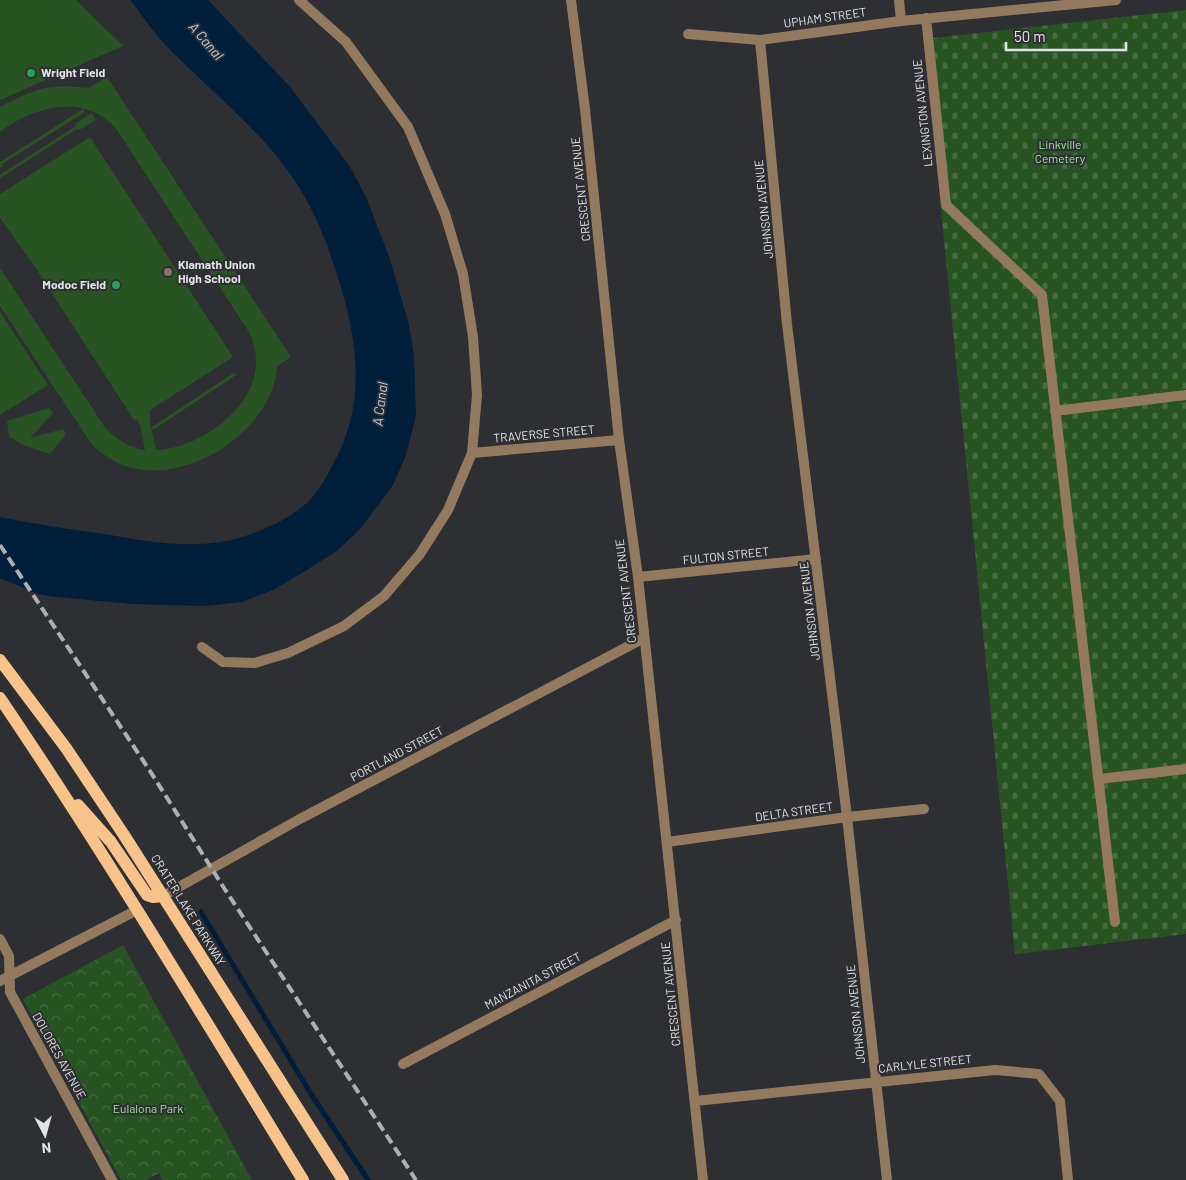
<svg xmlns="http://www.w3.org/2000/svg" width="1186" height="1180" viewBox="0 0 1186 1180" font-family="Barlow,sans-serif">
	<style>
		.forest { fill: url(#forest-crowns) }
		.cemetery { fill: url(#cemetery-stones) }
		.pitch { fill: #285423 }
		.water { fill: #011e3b }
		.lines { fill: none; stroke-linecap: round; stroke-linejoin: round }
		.stream { stroke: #011e3b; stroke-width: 5 }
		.street { stroke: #937a5f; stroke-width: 10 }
		.primary { stroke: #f7c38b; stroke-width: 12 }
		.rail { stroke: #aeafb2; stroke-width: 4; stroke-dasharray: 10 5; stroke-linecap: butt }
		.leisure-dot { fill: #2e9e5b; stroke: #2e2f33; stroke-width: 2 }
		.education-dot { fill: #8d6e63; stroke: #2e2f33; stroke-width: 2 }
		.labels { text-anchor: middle; stroke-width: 4; stroke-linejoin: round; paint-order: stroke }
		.street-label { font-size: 12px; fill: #e2e3e6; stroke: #2e2f33 }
		.poi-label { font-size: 12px; font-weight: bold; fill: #e2e3e6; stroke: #2e2f33; text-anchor: start }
		.park-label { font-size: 12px; fill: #9be991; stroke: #2e2f33 }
		.water-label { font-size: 14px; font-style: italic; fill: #afcdee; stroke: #2e2f33 }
	</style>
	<defs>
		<pattern id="forest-crowns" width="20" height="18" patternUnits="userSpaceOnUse" patternTransform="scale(1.25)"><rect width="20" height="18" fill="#285423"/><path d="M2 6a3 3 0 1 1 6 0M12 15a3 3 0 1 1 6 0" fill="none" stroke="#476c43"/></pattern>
		<pattern id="cemetery-stones" width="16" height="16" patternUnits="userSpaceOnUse" patternTransform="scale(1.25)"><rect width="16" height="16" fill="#285423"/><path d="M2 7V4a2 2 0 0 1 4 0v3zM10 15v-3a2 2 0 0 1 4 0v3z" fill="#476c43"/></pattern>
	</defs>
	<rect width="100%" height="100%" fill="#2e2f33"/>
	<path class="forest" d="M 123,945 L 252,1180 L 162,1180 L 159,1173 L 146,1180 L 121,1180 L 23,999 Z"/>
	<path class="cemetery" d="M 1186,10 L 1186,934 L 1015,954 L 924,39 Z"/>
	<path class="pitch" d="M 0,0 L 76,0 L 123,46 L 0,100 Z
		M 107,77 L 291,357 L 277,366 C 274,427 196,480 137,469 C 120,466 106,457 93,446 L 0,306 L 0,268 L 104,426 C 114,438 129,448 145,450 L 140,425 L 137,419 L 134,420 L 33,264 L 0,218 L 0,194 L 90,137 L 233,357 L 150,410 L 150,423 L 156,450 C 196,449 247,414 255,374 C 258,360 255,344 249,332 L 117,130 C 87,92 33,106 0,132 L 0,107 L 24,95 L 45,88 L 64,86 L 89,88 Z
		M 83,109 L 85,112 L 2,164 L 3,166 L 0,168 L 0,162 Z
		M 92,113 L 96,120 L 79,130 L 77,129 L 0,178 L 0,175 L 76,126 L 75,124 Z
		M 0,312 L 48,385 L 0,415 Z
		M 234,373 L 236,375 L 153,430 L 152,427 Z
		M 49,408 L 53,413 L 30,438 L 63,429 L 66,434 L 50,454 L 23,445 L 9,437 L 7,421 Z"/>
	<path class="water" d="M 130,0 L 208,0 L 291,88 L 350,167 L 366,197 L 390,259 L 409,325 L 414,355 L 416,416 L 406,455 L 393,485 L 361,528 L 337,551 L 305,571 L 275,589 L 242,602 L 204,606 L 131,604 L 48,596 L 38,594 L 0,578 L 0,517 C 34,524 69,529 104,534 C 144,541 185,549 226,541 C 254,535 286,522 308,502 C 317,493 325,480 331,468 C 368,404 358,341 337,274 C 328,247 318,219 303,194 C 268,133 208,91 161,40 C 150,28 141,13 130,0 Z"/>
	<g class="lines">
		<path class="stream" d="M 201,912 L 311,1094 L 368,1180"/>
		<path class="street" d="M 571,0 L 585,109 L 619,440 L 638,577 L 703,1180
			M 899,0 L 901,21
			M 926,18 L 946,205 L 1042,295 L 1115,922
			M 688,34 L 760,40 L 901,21 L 1116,0
			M 760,40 L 787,324 L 847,817 L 887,1180
			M 1055,411 L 1186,395
			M 472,453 L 619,440
			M 638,577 L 816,559
			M 202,647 L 223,662 L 255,663 L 288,653 L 344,626 L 384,596 L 420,554 L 448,510 L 472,453 L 477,395 L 473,337 L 463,274 L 445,214 L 408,127 L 346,42 L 299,0
			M 1099,779 L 1186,769
			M 667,842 L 847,817 L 924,809
			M 163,896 L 298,820 L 644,638
			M 0,939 L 9,956 L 10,992 L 112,1180
			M 0,981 L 137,910
			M 403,1064 L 676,920
			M 695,1101 L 995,1070 L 1039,1074 L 1060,1101 L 1068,1180"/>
		<path class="primary" d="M 0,660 L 66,748 L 124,835 L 343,1180
			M 0,698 C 106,855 204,1018 303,1180
			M 78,805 L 111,842 L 147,895 L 153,897 L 163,896"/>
		<path class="rail" d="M 0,545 L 150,771 L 224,888 L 416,1180"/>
	</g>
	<g class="leisure-dot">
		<circle cx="31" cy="73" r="5"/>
		<circle cx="116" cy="285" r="5"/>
	</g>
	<circle class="education-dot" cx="168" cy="272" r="5"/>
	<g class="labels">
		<g class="street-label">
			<text transform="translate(825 18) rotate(-8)" y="4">UPHAM STREET</text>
			<text transform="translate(923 113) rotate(-96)" y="4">LEXINGTON AVENUE</text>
			<text transform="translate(581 189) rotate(-96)" y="4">CRESCENT AVENUE</text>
			<text transform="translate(764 209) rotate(-96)" y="4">JOHNSON AVENUE</text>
			<text transform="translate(544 434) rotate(-5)" y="4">TRAVERSE STREET</text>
			<text transform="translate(726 556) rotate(-6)" y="4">FULTON STREET</text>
			<text transform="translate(626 591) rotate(-97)" y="4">CRESCENT AVENUE</text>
			<text transform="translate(810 611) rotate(-97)" y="4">JOHNSON AVENUE</text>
			<text transform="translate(397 754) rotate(-28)" y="4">PORTLAND STREET</text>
			<text transform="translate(794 812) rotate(-8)" y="4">DELTA STREET</text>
			<text transform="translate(188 910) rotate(58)" y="4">CRATER LAKE PARKWAY</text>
			<text transform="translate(533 981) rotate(-28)" y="4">MANZANITA STREET</text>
			<text transform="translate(671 994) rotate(-96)" y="4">CRESCENT AVENUE</text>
			<text transform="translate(856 1014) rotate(-96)" y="4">JOHNSON AVENUE</text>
			<text transform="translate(59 1056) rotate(61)" y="4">DOLORES AVENUE</text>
			<text transform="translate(925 1064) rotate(-6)" y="4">CARLYLE STREET</text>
		</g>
		<g class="poi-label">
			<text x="41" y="77">Wright Field</text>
			<text x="178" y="269">Klamath Union<tspan x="178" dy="14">High School</tspan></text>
			<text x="106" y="289" text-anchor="end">Modoc Field</text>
		</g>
		<g class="park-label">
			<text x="1060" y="149">Linkville<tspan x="1060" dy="14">Cemetery</tspan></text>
			<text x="148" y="1113">Eulalona Park</text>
		</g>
		<g class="water-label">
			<text transform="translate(206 41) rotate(49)" y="5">A Canal</text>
			<text transform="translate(380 404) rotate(-83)" y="5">A Canal</text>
		</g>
	</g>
	<g transform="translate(45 1135) rotate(174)" stroke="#2e2f33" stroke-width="4" paint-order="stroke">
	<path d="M0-4L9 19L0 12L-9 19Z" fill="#e2e3e6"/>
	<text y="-8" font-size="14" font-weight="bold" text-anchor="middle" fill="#e2e3e6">N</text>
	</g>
	<path d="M1006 42v8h120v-8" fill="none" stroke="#e2e3e6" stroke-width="2.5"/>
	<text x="1014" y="42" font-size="15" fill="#e2e3e6" stroke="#2e2f33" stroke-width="4" paint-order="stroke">50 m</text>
</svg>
